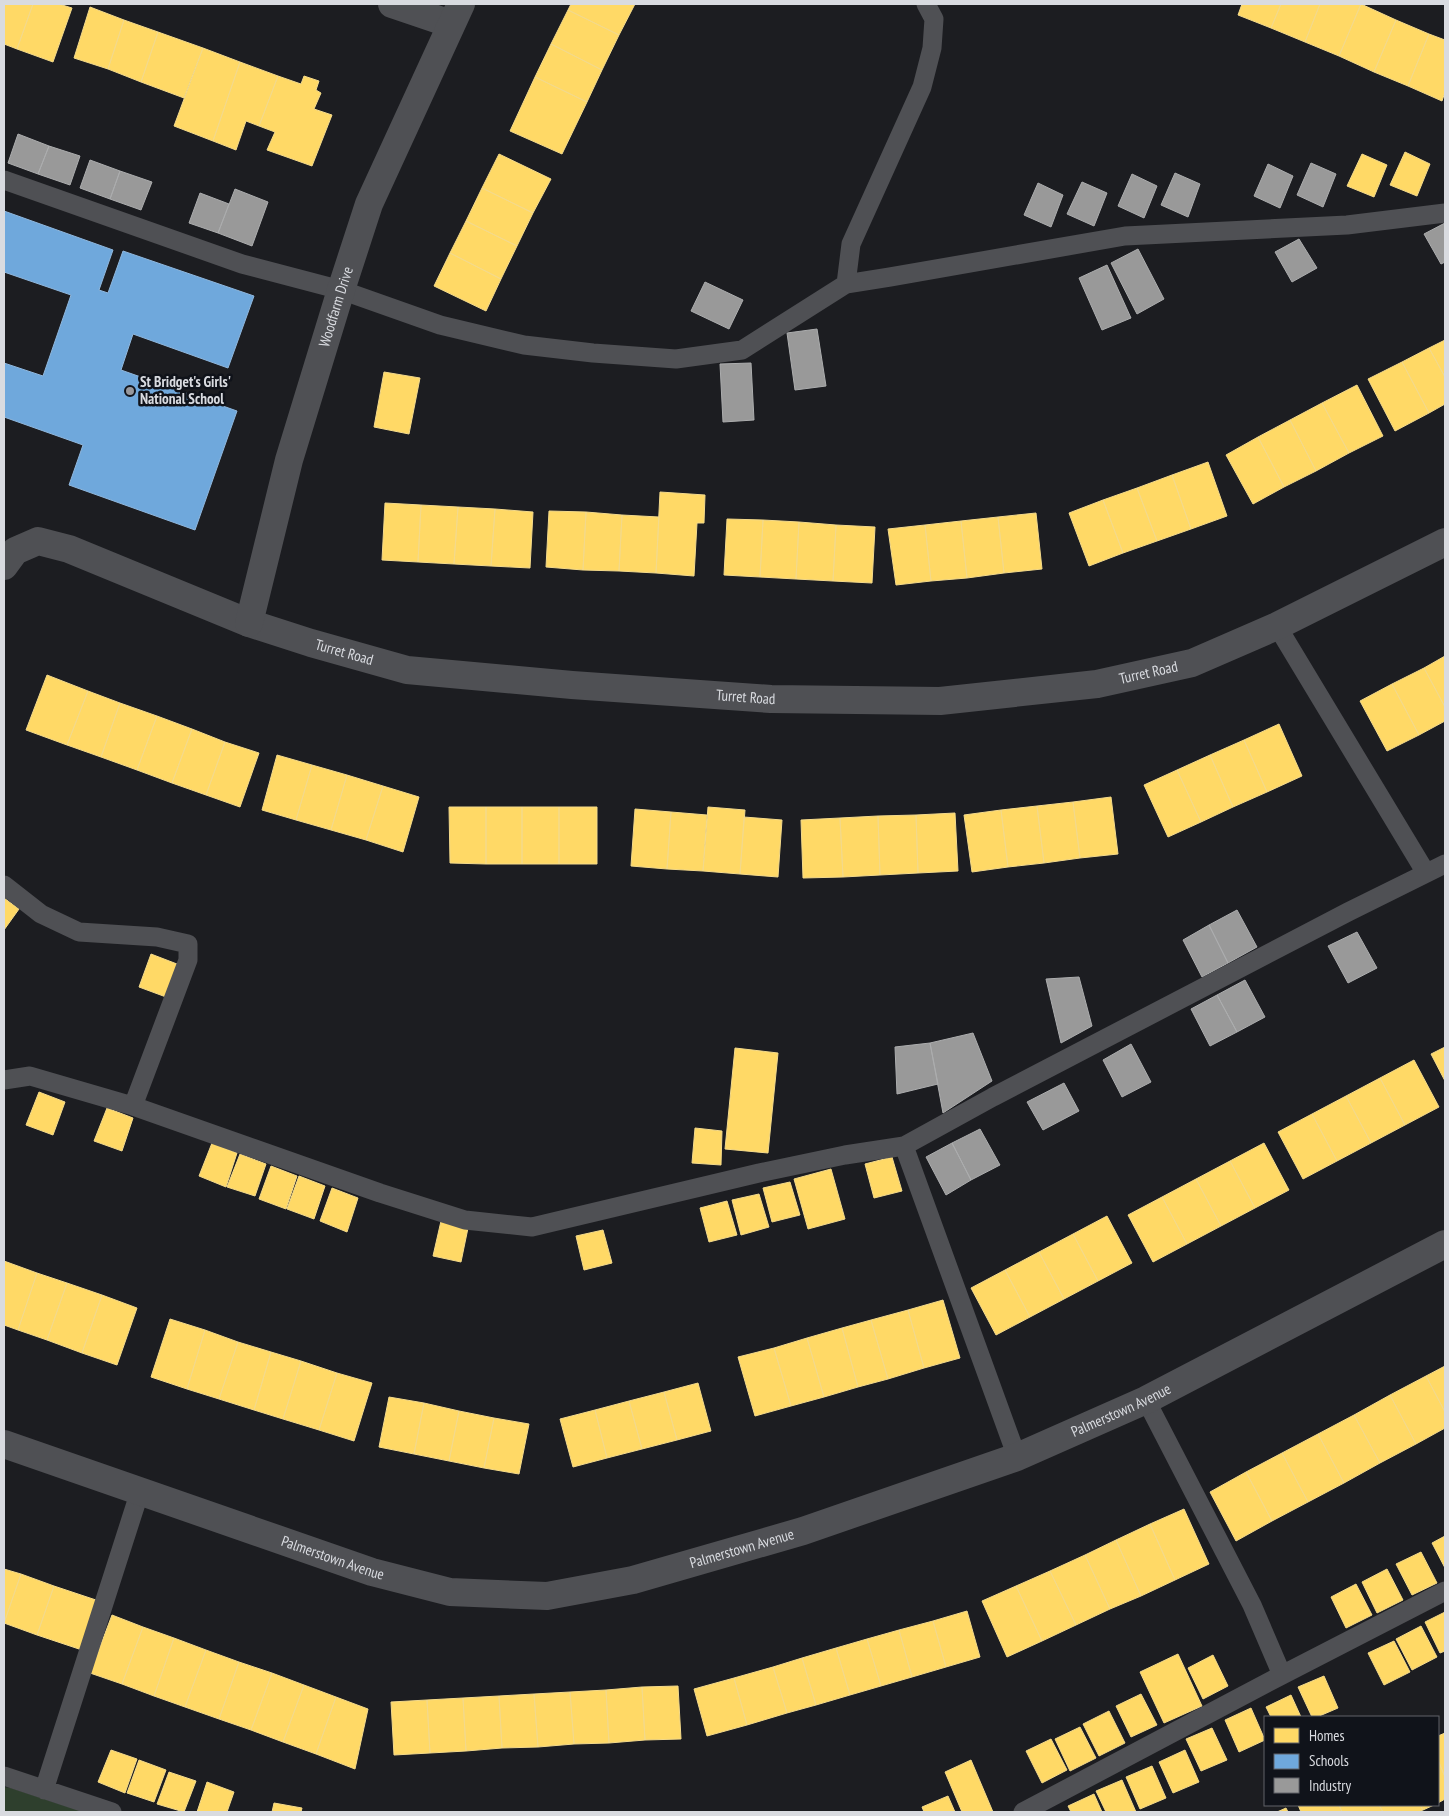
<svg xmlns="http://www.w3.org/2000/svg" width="1449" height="1816" viewBox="0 0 1449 1816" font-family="'PT Sans Narrow',sans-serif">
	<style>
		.green { fill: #2e3f2d }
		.homes { fill: #ffd966; stroke: #f4da8b }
		.schools { fill: #6fa8dc; stroke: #8fb7dd }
		.industry { fill: #999; stroke: #acadae }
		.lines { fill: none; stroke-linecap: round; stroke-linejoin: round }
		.service { stroke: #4f5054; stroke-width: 19 }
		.minor { stroke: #4f5054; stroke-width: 28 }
		.poi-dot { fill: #97989d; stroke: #10131a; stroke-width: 2 }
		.labels { text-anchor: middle; stroke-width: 5; stroke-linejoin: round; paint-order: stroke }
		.street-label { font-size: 15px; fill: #d9dbe0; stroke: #10131a }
		.poi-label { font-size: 15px; font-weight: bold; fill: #d9dbe0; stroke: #10131a; text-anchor: start }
	</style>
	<rect width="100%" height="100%" fill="#1c1d21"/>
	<path class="green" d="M 4,1787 L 11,1788 L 84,1812 L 4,1812 Z"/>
	<path class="homes" d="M 4,4 L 33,4 L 17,49 L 4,44 Z
		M 33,4 L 59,4 L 72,8 L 53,62 L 17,49 Z
		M 571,4 L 635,4 L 619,35 L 568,10 Z
		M 1242,4 L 1281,4 L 1271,28 L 1238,15 Z
		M 1281,4 L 1320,4 L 1305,42 L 1271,28 Z
		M 1320,4 L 1361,4 L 1339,56 L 1305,42 Z
		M 1361,4 L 1396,20 L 1374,72 L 1339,56 Z
		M 90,7 L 124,20 L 108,69 L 74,58 Z
		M 568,10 L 619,35 L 602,70 L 551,44 Z
		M 124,20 L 158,32 L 141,82 L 108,69 Z
		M 1396,20 L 1429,34 L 1408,86 L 1374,72 Z
		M 158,32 L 203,48 L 184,98 L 141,82 Z
		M 1429,34 L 1445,40 L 1445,92 L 1442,101 L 1408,86 Z
		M 551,44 L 602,70 L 587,102 L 535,77 Z
		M 203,48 L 240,62 L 213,141 L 174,126 Z
		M 240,62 L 278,76 L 259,126 L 246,121 L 236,150 L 213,141 Z
		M 278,76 L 301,84 L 304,76 L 319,81 L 316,90 L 321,93 L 314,109 L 332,115 L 312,166 L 267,150 L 275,132 L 259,126 Z
		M 535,77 L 587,102 L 562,154 L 510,131 Z
		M 1405,152 L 1430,164 L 1417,196 L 1390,185 Z
		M 499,154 L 551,179 L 533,213 L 482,188 Z
		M 1362,154 L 1387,165 L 1374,197 L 1347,186 Z
		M 482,188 L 533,213 L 517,246 L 466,221 Z
		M 466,221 L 517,246 L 501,279 L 450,253 Z
		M 450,253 L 501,279 L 486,311 L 434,286 Z
		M 1445,340 L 1445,377 L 1429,348 Z
		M 1429,348 L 1445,377 L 1445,404 L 1429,413 L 1402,362 Z
		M 1402,362 L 1429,413 L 1395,431 L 1368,379 Z
		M 384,372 L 420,378 L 409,434 L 374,427 Z
		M 1357,385 L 1383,436 L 1349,453 L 1322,403 Z
		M 1322,403 L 1349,453 L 1316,471 L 1290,420 Z
		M 1290,420 L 1316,471 L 1284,487 L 1258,437 Z
		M 1258,437 L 1284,487 L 1253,504 L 1226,455 Z
		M 1208,462 L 1227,516 L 1191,529 L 1172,475 Z
		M 1172,475 L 1191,529 L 1157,541 L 1137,488 Z
		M 1137,488 L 1157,541 L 1123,553 L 1103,500 Z
		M 660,492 L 705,495 L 704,523 L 697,523 L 694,576 L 656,573 Z
		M 1103,500 L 1123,553 L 1089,566 L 1069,513 Z
		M 385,503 L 421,505 L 418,562 L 382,560 Z
		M 421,505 L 458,507 L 454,564 L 418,562 Z
		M 458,507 L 495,509 L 491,566 L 454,564 Z
		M 495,509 L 533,512 L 530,568 L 491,566 Z
		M 549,511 L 586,512 L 583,570 L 546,567 Z
		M 586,512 L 622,515 L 619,571 L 583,570 Z
		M 1036,513 L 1042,569 L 1004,573 L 998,517 Z
		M 622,515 L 659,517 L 656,573 L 619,571 Z
		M 998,517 L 1004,573 L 967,578 L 961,521 Z
		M 727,519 L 763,520 L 760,577 L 724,575 Z
		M 763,520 L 799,522 L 796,579 L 760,577 Z
		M 961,521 L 967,578 L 931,581 L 925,525 Z
		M 799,522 L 836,525 L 833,581 L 796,579 Z
		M 836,525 L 875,527 L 872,583 L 833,581 Z
		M 925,525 L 931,581 L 896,585 L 888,529 Z
		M 1445,656 L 1445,707 L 1424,668 Z
		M 1424,668 L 1445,707 L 1445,721 L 1419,735 L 1392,684 Z
		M 47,675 L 88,691 L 67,745 L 26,730 Z
		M 1392,684 L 1419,735 L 1387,751 L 1360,701 Z
		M 88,691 L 120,703 L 101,757 L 67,745 Z
		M 120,703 L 157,716 L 137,770 L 101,757 Z
		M 157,716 L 192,729 L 172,783 L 137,770 Z
		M 1279,724 L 1302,776 L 1267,792 L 1244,740 Z
		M 192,729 L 225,742 L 206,795 L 172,783 Z
		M 1244,740 L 1267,792 L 1233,807 L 1210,755 Z
		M 225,742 L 259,753 L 240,807 L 206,795 Z
		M 277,755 L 312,765 L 296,820 L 262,810 Z
		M 1210,755 L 1233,807 L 1201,822 L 1177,770 Z
		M 312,765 L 347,775 L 331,830 L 296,820 Z
		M 1177,770 L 1201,822 L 1168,837 L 1144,785 Z
		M 347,775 L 383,786 L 366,840 L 331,830 Z
		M 383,786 L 419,797 L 403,852 L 366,840 Z
		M 1111,797 L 1118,854 L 1080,858 L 1073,802 Z
		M 1073,802 L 1080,858 L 1044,863 L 1037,806 Z
		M 1037,806 L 1044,863 L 1008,867 L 1001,810 Z
		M 449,807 L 486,807 L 486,864 L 450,863 Z
		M 486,807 L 522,807 L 522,864 L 486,864 Z
		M 522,807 L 559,807 L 559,864 L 522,864 Z
		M 559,807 L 597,807 L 597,864 L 559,864 Z
		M 708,807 L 745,810 L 740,874 L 703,871 Z
		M 635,809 L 671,812 L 667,869 L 631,866 Z
		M 1001,810 L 1008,867 L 972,872 L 964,815 Z
		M 671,812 L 707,815 L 703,871 L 667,869 Z
		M 955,813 L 958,871 L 918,873 L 916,815 Z
		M 916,815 L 918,873 L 880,875 L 878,816 Z
		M 878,816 L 880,875 L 843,877 L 840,818 Z
		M 744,817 L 782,820 L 778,877 L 740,874 Z
		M 840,818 L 843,877 L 803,878 L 801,820 Z
		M 4,898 L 19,909 L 4,930 Z
		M 151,954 L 177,964 L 166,997 L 139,987 Z
		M 1445,1047 L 1445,1081 L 1431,1054 Z
		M 735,1048 L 778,1053 L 768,1153 L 725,1149 Z
		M 1414,1060 L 1439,1107 L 1405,1125 L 1380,1078 Z
		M 1380,1078 L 1405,1125 L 1371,1143 L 1346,1096 Z
		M 39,1092 L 65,1102 L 53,1135 L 26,1125 Z
		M 1346,1096 L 1371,1143 L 1337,1161 L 1312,1114 Z
		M 107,1108 L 133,1118 L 122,1151 L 94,1141 Z
		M 1312,1114 L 1337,1161 L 1303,1179 L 1278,1132 Z
		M 695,1128 L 722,1131 L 721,1165 L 692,1163 Z
		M 212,1143 L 237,1153 L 226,1187 L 199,1176 Z
		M 1264,1143 L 1289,1190 L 1255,1208 L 1230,1161 Z
		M 240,1154 L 266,1164 L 255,1196 L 227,1187 Z
		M 892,1157 L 902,1191 L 874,1198 L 865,1164 Z
		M 1230,1161 L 1255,1208 L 1221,1226 L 1196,1179 Z
		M 271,1166 L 297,1176 L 286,1209 L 259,1199 Z
		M 831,1169 L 845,1219 L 808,1229 L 794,1179 Z
		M 299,1176 L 325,1186 L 314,1219 L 287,1209 Z
		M 1196,1179 L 1221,1226 L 1187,1244 L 1162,1197 Z
		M 790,1182 L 800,1215 L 772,1222 L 763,1188 Z
		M 332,1188 L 358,1198 L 347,1232 L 320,1221 Z
		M 759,1194 L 769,1227 L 741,1235 L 732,1200 Z
		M 1162,1197 L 1187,1244 L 1153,1262 L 1128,1215 Z
		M 727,1201 L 737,1235 L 709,1242 L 700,1208 Z
		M 1107,1216 L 1132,1263 L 1098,1281 L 1073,1234 Z
		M 441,1221 L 468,1228 L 461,1262 L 433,1256 Z
		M 603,1230 L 612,1263 L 584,1270 L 576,1236 Z
		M 1073,1234 L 1098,1281 L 1064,1299 L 1039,1252 Z
		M 1039,1252 L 1064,1299 L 1030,1317 L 1005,1270 Z
		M 4,1261 L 37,1273 L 18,1330 L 4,1325 Z
		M 1005,1270 L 1030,1317 L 996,1335 L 971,1288 Z
		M 37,1273 L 67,1283 L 47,1340 L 18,1330 Z
		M 67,1283 L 102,1295 L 82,1353 L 47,1340 Z
		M 102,1295 L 137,1308 L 117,1365 L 82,1353 Z
		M 943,1300 L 960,1358 L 924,1368 L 908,1310 Z
		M 908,1310 L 924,1368 L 888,1379 L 871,1320 Z
		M 170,1319 L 205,1330 L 187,1389 L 151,1377 Z
		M 871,1320 L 888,1379 L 858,1387 L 842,1328 Z
		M 842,1328 L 858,1387 L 824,1397 L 807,1338 Z
		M 205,1330 L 238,1342 L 219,1399 L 187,1389 Z
		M 807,1338 L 824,1397 L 791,1406 L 774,1348 Z
		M 238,1342 L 271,1352 L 254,1410 L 219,1399 Z
		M 774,1348 L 791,1406 L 755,1416 L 738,1357 Z
		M 271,1352 L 301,1361 L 283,1419 L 254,1410 Z
		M 301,1361 L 337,1373 L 319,1430 L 283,1419 Z
		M 1445,1366 L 1445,1412 L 1426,1376 Z
		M 337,1373 L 372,1383 L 354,1441 L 319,1430 Z
		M 1426,1376 L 1445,1412 L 1445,1428 L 1416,1444 L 1390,1395 Z
		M 698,1383 L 711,1431 L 677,1440 L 664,1392 Z
		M 664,1392 L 677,1440 L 642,1449 L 629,1401 Z
		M 1390,1395 L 1416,1444 L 1380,1463 L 1354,1415 Z
		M 389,1397 L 424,1403 L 414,1454 L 379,1447 Z
		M 629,1401 L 642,1449 L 607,1458 L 595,1410 Z
		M 424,1403 L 459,1411 L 449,1461 L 414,1454 Z
		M 595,1410 L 607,1458 L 573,1467 L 560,1419 Z
		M 459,1411 L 494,1418 L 484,1468 L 449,1461 Z
		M 1354,1415 L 1380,1463 L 1344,1483 L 1318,1434 Z
		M 494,1418 L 529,1424 L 519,1474 L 484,1468 Z
		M 1318,1434 L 1344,1483 L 1308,1502 L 1282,1453 Z
		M 1282,1453 L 1308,1502 L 1272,1521 L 1246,1472 Z
		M 1246,1472 L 1272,1521 L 1236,1541 L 1210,1492 Z
		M 1184,1509 L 1209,1564 L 1175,1580 L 1150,1524 Z
		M 1150,1524 L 1175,1580 L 1141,1596 L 1116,1540 Z
		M 1445,1536 L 1445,1568 L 1432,1543 Z
		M 1116,1540 L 1141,1596 L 1110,1609 L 1085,1555 Z
		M 1421,1552 L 1437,1583 L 1412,1595 L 1396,1564 Z
		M 1085,1555 L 1110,1609 L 1076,1625 L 1050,1571 Z
		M 4,1569 L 21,1574 L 4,1623 Z
		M 1387,1569 L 1403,1600 L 1377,1613 L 1362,1582 Z
		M 1050,1571 L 1076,1625 L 1042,1641 L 1016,1586 Z
		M 21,1574 L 54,1586 L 37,1635 L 4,1623 Z
		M 1356,1584 L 1372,1615 L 1346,1628 L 1331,1597 Z
		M 54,1586 L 99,1601 L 82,1650 L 37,1635 Z
		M 1016,1586 L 1042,1641 L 1007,1657 L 982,1601 Z
		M 967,1611 L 980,1657 L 946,1667 L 933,1621 Z
		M 1445,1612 L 1445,1651 L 1440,1653 L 1425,1622 Z
		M 112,1615 L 143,1627 L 122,1684 L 90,1673 Z
		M 933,1621 L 946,1667 L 912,1677 L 899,1630 Z
		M 1421,1626 L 1437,1657 L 1412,1670 L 1396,1639 Z
		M 143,1627 L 174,1638 L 154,1696 L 122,1684 Z
		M 899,1630 L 912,1677 L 881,1686 L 867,1639 Z
		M 174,1638 L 206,1650 L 185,1707 L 154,1696 Z
		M 867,1639 L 881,1686 L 850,1695 L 836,1648 Z
		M 1394,1641 L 1410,1672 L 1384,1685 L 1368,1653 Z
		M 836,1648 L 850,1695 L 816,1705 L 802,1658 Z
		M 206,1650 L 239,1662 L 219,1719 L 185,1707 Z
		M 1178,1654 L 1202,1706 L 1164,1723 L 1140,1672 Z
		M 1213,1655 L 1228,1686 L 1203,1699 L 1188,1668 Z
		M 802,1658 L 816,1705 L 787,1713 L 773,1667 Z
		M 239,1662 L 272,1673 L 251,1730 L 219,1719 Z
		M 773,1667 L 787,1713 L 747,1725 L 734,1678 Z
		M 272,1673 L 304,1685 L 283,1742 L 251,1730 Z
		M 1324,1676 L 1338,1708 L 1317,1717 L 1312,1717 L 1298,1687 Z
		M 734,1678 L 747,1725 L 707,1736 L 694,1689 Z
		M 304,1685 L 336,1697 L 316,1754 L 283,1742 Z
		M 678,1686 L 681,1739 L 645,1740 L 642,1687 Z
		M 642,1687 L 645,1740 L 609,1743 L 606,1690 Z
		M 606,1690 L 609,1743 L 574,1744 L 570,1692 Z
		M 570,1692 L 574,1744 L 538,1747 L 534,1694 Z
		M 534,1694 L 538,1747 L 502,1748 L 499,1696 Z
		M 1141,1694 L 1157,1725 L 1131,1737 L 1116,1706 Z
		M 1291,1695 L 1301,1717 L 1271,1717 L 1266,1707 Z
		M 499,1696 L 502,1748 L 466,1751 L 463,1698 Z
		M 336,1697 L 368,1709 L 355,1769 L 316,1754 Z
		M 463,1698 L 466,1751 L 430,1753 L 427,1700 Z
		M 427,1700 L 430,1753 L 394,1755 L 391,1702 Z
		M 1251,1708 L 1265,1740 L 1239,1752 L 1225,1720 Z
		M 1109,1711 L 1125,1743 L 1099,1756 L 1083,1724 Z
		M 1080,1727 L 1096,1758 L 1070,1771 L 1055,1739 Z
		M 1212,1728 L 1227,1760 L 1201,1771 L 1186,1739 Z
		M 1445,1733 L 1445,1777 L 1438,1760 L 1438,1736 Z
		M 1051,1739 L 1067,1770 L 1042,1783 L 1026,1751 Z
		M 111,1750 L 137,1759 L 125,1793 L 98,1782 Z
		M 1185,1750 L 1199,1782 L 1173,1793 L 1159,1762 Z
		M 139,1760 L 166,1770 L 154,1802 L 127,1793 Z
		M 971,1760 L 993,1812 L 962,1812 L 945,1772 Z
		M 1438,1760 L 1445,1777 L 1445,1799 L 1438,1803 Z
		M 1152,1766 L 1166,1798 L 1140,1809 L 1126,1777 Z
		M 169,1772 L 196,1781 L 184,1812 L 157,1804 Z
		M 1122,1780 L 1136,1812 L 1106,1812 L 1096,1791 Z
		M 207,1782 L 234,1792 L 227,1812 L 197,1812 Z
		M 1094,1794 L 1102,1812 L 1071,1812 L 1068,1806 Z
		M 948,1796 L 955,1812 L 924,1812 L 922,1807 Z
		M 274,1803 L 302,1808 L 301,1812 L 272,1812 Z
		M 1298,1805 L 1339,1805 L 1342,1812 L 1301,1812 Z
		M 1339,1805 L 1379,1805 L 1383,1812 L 1342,1812 Z
		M 1379,1805 L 1420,1805 L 1423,1810 L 1418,1812 L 1383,1812 Z
		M 1420,1805 L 1434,1805 L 1423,1810 Z
		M 1286,1808 L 1288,1812 L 1277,1812 Z"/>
	<path class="schools" d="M 4,211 L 113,250 L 99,290 L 108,293 L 123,251 L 254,296 L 228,368 L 133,334 L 121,370 L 237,411 L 195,530 L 69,485 L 83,445 L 4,417 L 4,363 L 43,376 L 71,295 L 4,272 Z"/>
	<path class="industry" d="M 18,134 L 49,146 L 38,174 L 8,163 Z
		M 49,146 L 80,156 L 70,185 L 38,174 Z
		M 90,160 L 120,171 L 110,199 L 80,188 Z
		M 1311,163 L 1336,174 L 1323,207 L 1297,195 Z
		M 1268,164 L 1293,176 L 1280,208 L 1254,196 Z
		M 120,171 L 152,182 L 141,210 L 110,199 Z
		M 1175,173 L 1200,184 L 1188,217 L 1161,205 Z
		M 1132,174 L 1157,186 L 1144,218 L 1118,206 Z
		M 1082,182 L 1107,193 L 1094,226 L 1067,214 Z
		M 1038,183 L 1063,195 L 1051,227 L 1024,215 Z
		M 235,189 L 268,202 L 252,246 L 218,233 Z
		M 200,193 L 229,204 L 218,233 L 189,223 Z
		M 1445,223 L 1445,262 L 1441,264 L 1424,234 Z
		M 1299,239 L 1317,268 L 1292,282 L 1275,252 Z
		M 1138,249 L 1164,299 L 1137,314 L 1111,263 Z
		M 1107,265 L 1131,318 L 1102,330 L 1079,278 Z
		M 705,282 L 743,300 L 729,329 L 691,311 Z
		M 817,329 L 826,386 L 795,390 L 787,333 Z
		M 751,363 L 754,420 L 723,422 L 720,364 Z
		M 1237,910 L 1257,947 L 1228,963 L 1209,925 Z
		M 1209,925 L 1228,963 L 1202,977 L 1183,940 Z
		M 1357,932 L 1377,968 L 1348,983 L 1328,946 Z
		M 1079,977 L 1092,1026 L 1061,1043 L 1046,979 Z
		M 1245,980 L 1265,1017 L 1237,1032 L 1217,995 Z
		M 1217,995 L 1237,1032 L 1210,1046 L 1191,1009 Z
		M 973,1033 L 992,1081 L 943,1113 L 930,1043 Z
		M 930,1043 L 938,1084 L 897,1094 L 895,1047 Z
		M 1131,1044 L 1151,1082 L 1122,1097 L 1103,1060 Z
		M 1064,1083 L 1079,1111 L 1043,1130 L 1027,1102 Z
		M 980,1129 L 1000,1165 L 971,1180 L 952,1143 Z
		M 952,1143 L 971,1180 L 946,1195 L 926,1157 Z"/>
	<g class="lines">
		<path class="service" d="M 4,180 L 242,264 L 341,290 L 440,325 L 524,345 L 593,353 L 676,359 L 742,350 L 846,284 L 890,277 L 1125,236 L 1347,225 L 1445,213
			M 846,284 L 851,244 L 922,87 L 932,48 L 934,19 L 926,4
			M 1277,626 L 1426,873
			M 4,885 L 41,914 L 79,932 L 157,937 L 188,944 L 188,960 L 133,1106
			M 4,1080 L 30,1076 L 133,1106 L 380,1193 L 465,1220 L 532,1227 L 759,1173 L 845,1155 L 904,1146 L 993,1097 L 1348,912 L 1445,864
			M 904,1146 L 1017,1457
			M 1146,1400 L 1252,1605 L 1282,1675
			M 4,1776 L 112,1812
			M 44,1790 L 140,1491
			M 1023,1812 L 1282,1675 L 1445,1591"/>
		<g class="minor">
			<path d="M 392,4 L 451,24"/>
			<path id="s1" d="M 4,566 L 15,551 L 38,541 L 69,549 L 249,623 L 311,643 L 407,670 L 572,685 L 771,699 L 940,701 L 1097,684 L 1192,663 L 1277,626 L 1445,542"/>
			<path id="s2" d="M 249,623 L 289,460 L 341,290 L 369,204 L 461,4"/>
			<path id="s3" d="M 4,1444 L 372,1572 L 450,1592 L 547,1596 L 633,1580 L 803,1531 L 1017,1457 L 1146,1400 L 1445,1244"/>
		</g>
	</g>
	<circle class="poi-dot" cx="130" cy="391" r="5"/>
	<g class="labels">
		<g class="street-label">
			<text dy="5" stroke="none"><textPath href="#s2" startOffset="328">Woodfarm Drive</textPath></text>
			<text dy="5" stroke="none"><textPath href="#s1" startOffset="370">Turret Road</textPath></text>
			<text dy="5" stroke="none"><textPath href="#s1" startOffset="1180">Turret Road</textPath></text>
			<text dy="5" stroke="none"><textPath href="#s1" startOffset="775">Turret Road</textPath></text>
			<text dy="5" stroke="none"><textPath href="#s3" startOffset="1172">Palmerstown Avenue</textPath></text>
			<text dy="5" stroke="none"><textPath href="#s3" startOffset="768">Palmerstown Avenue</textPath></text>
			<text dy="5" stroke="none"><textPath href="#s3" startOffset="348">Palmerstown Avenue</textPath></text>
		</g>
		<g class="poi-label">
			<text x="140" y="387">St Bridget's Girls'<tspan x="140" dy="17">National School</tspan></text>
		</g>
	</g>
	<rect width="1449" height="1816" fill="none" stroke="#d9dbe0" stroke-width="10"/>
	<rect x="1264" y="1716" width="175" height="90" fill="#10131a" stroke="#606369"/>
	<rect x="1274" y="1728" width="25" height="15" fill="#ffd966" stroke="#606369"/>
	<text x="1309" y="1741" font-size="15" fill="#d9dbe0">Homes</text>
	<rect x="1274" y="1754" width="25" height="15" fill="#6fa8dc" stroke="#606369"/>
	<text x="1309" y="1766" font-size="15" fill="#d9dbe0">Schools</text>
	<rect x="1274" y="1778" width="25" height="15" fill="#999999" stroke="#606369"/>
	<text x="1309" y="1791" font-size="15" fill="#d9dbe0">Industry</text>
</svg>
